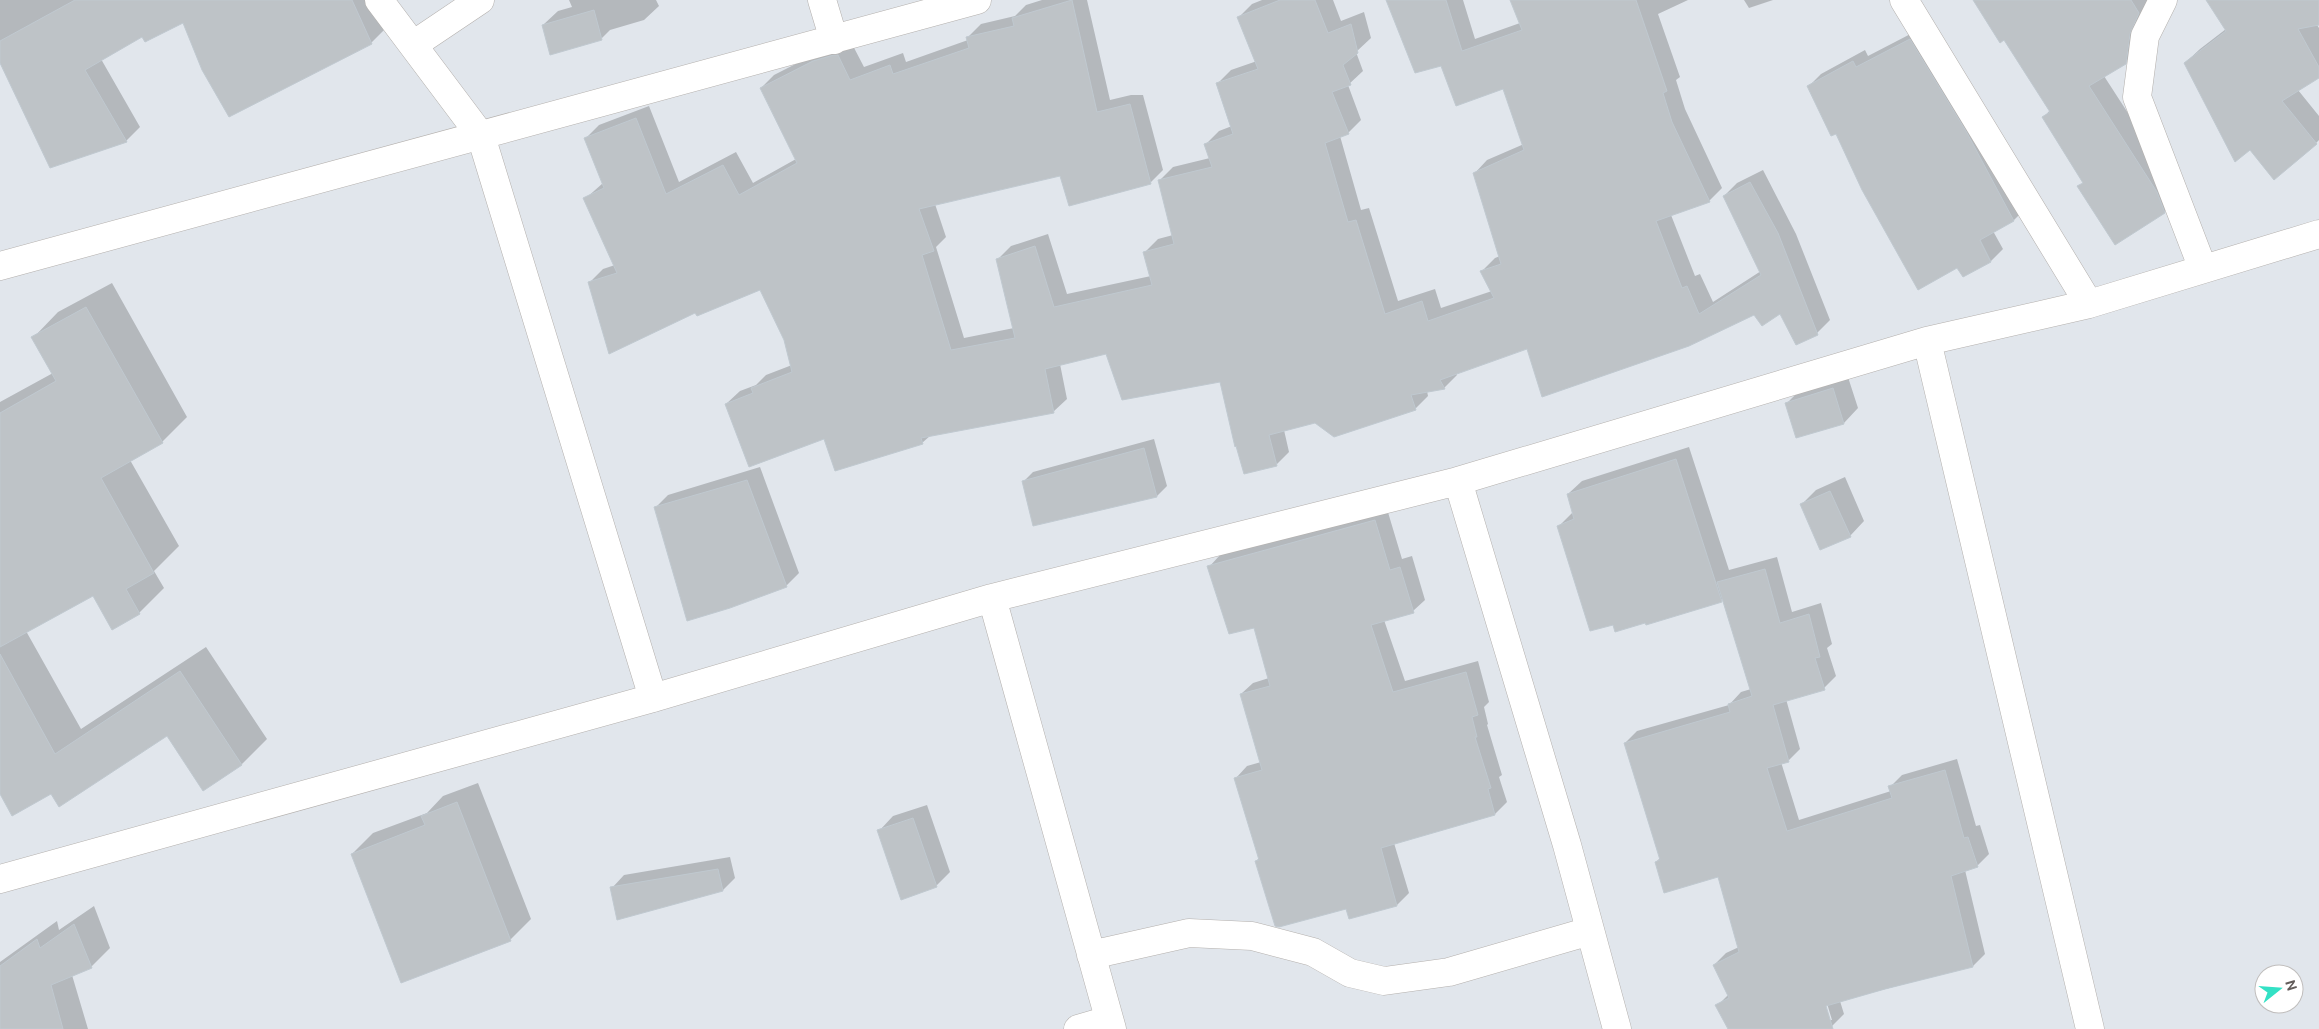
<svg xmlns="http://www.w3.org/2000/svg" width="2319" height="1029" viewBox="0 0 2319 1029" font-family="Ubuntu,sans-serif">
	<style>
		.shadow { fill: #0003; fill-rule: evenodd }
		.building { fill: #bec3c7; stroke: #c0c9d0 }
		.lines { fill: none; stroke-linecap: round; stroke-linejoin: round }
		.street-casing { stroke: #b4b0ad; stroke-width: 29 }
		.street { stroke: #fff; stroke-width: 28 }
	</style>
	<rect width="100%" height="100%" fill="#e1e6ec"/>
	<path class="shadow" d="M 0,0 L 373,0 L 386,28 L 371,43 L 184,22 L 142,35 L 101,59 L 140,127 L 126,141 L 0,60 Z
		M 569,0 L 656,0 L 659,6 L 644,20 L 610,30 L 602,38 L 551,53 L 543,25 L 558,11 L 572,7 Z
		M 1042,0 L 1087,0 L 1110,100 L 1131,95 L 1143,95 L 1163,170 L 1150,183 L 1061,174 L 935,204 L 946,237 L 936,247 L 964,338 L 1014,328 L 998,259 L 1011,246 L 1048,234 L 1067,294 L 1151,276 L 1145,252 L 1158,239 L 1173,235 L 1160,180 L 1173,167 L 1210,158 L 1206,144 L 1219,131 L 1232,126 L 1218,83 L 1231,70 L 1257,61 L 1239,17 L 1252,4 L 1262,0 L 1333,0 L 1341,21 L 1364,12 L 1371,38 L 1356,52 L 1363,71 L 1348,85 L 1361,120 L 1348,133 L 1340,136 L 1361,210 L 1369,208 L 1398,301 L 1435,289 L 1441,308 L 1492,291 L 1482,271 L 1495,258 L 1500,256 L 1474,174 L 1487,160 L 1524,144 L 1504,87 L 1442,65 L 1395,0 L 1463,0 L 1475,39 L 1520,23 L 1511,0 L 1688,0 L 1658,14 L 1680,77 L 1676,80 L 1685,109 L 1722,188 L 1709,201 L 1671,215 L 1695,276 L 1700,274 L 1713,302 L 1761,271 L 1724,196 L 1737,183 L 1763,170 L 1796,234 L 1830,320 L 1817,333 L 1781,312 L 1755,313 L 1528,347 L 1456,373 L 1457,375 L 1444,388 L 1427,391 L 1428,396 L 1415,409 L 1315,422 L 1284,430 L 1289,452 L 1276,465 L 1221,381 L 1107,353 L 1060,364 L 1067,399 L 1053,412 L 931,435 L 922,443 L 825,438 L 726,404 L 740,391 L 756,385 L 766,375 L 792,365 L 785,339 L 761,288 L 696,311 L 590,282 L 603,269 L 615,265 L 585,199 L 603,183 L 586,138 L 599,125 L 649,106 L 679,182 L 736,152 L 753,183 L 796,159 L 761,88 L 774,75 L 827,48 L 851,42 L 864,67 L 903,53 L 906,62 L 968,40 L 968,37 L 981,24 L 1015,16 L 1026,5 Z
		M 1744,0 L 1773,0 L 1749,8 Z
		M 1975,0 L 2151,0 L 2138,49 L 2125,63 L 2104,76 L 2170,178 L 2178,199 L 2164,212 L 2079,187 L 2084,182 L 2044,117 L 2050,110 L 2005,38 Z
		M 2221,0 L 2319,0 L 2319,24 L 2317,25 L 2319,28 L 2319,77 L 2298,90 L 2319,116 L 2319,140 L 2316,143 L 2185,63 L 2200,49 L 2226,29 Z
		M 1922,28 L 2026,208 L 2014,220 L 1993,231 L 2003,249 L 1991,261 L 1964,275 L 1837,132 L 1809,86 L 1821,74 L 1865,50 L 1868,56 Z
		M 112,283 L 187,417 L 162,442 L 130,460 L 179,546 L 154,571 L 164,588 L 139,613 L 93,594 L 26,631 L 81,729 L 206,647 L 267,739 L 242,764 L 203,790 L 168,734 L 51,792 L 0,791 L 0,402 L 53,373 L 33,338 L 58,312 Z
		M 1847,374 L 1858,408 L 1844,423 L 1787,403 L 1801,389 Z
		M 1154,439 L 1167,486 L 1157,496 L 1033,524 L 1023,482 L 1033,472 Z
		M 1689,447 L 1729,570 L 1777,557 L 1792,612 L 1821,603 L 1832,644 L 1827,648 L 1836,676 L 1824,688 L 1786,699 L 1800,749 L 1788,761 L 1781,762 L 1799,820 L 1891,791 L 1890,787 L 1902,775 L 1957,759 L 1976,826 L 1980,825 L 1989,854 L 1977,866 L 1965,870 L 1985,954 L 1973,966 L 1840,1001 L 1844,1014 L 1832,1026 L 1823,1029 L 1730,1029 L 1717,1006 L 1729,994 L 1714,965 L 1726,953 L 1739,947 L 1719,875 L 1656,862 L 1660,858 L 1625,743 L 1637,731 L 1729,705 L 1741,692 L 1751,689 L 1723,599 L 1647,623 L 1559,526 L 1573,512 L 1568,494 L 1582,481 ZM 1826,1000 L 1832,1020 L 1829,1020 L 1823,1001 Z
		M 760,467 L 799,573 L 786,586 L 655,508 L 668,495 Z
		M 1845,477 L 1864,521 L 1850,536 L 1802,504 L 1816,490 Z
		M 1387,509 L 1402,559 L 1412,556 L 1425,600 L 1413,611 L 1384,620 L 1405,681 L 1478,661 L 1489,702 L 1484,707 L 1488,724 L 1487,725 L 1502,775 L 1499,777 L 1507,802 L 1495,814 L 1394,843 L 1409,893 L 1397,905 L 1350,917 L 1347,908 L 1256,861 L 1259,858 L 1236,778 L 1247,766 L 1261,762 L 1241,694 L 1253,683 L 1269,678 L 1255,626 L 1209,567 L 1220,555 Z
		M 478,783 L 531,919 L 510,940 L 352,854 L 373,833 L 427,813 L 443,796 Z
		M 927,805 L 950,872 L 936,886 L 879,831 L 893,816 Z
		M 730,857 L 735,878 L 723,890 L 612,888 L 624,875 Z
		M 94,906 L 110,948 L 91,967 L 72,975 L 88,1029 L 0,1029 L 0,962 L 57,921 L 59,930 Z"/>
	<path class="building" d="M 75,0 L 352,0 L 372,44 L 229,117 L 202,70 L 183,23 L 145,42 L 142,37 L 85,70 L 127,142 L 50,168 L 0,63 L 0,41 Z
		M 1072,0 L 1097,112 L 1130,104 L 1151,184 L 1069,206 L 1060,176 L 919,209 L 934,251 L 922,255 L 951,350 L 1015,338 L 996,259 L 1035,246 L 1054,307 L 1152,285 L 1143,252 L 1174,244 L 1158,180 L 1212,167 L 1204,144 L 1233,134 L 1216,83 L 1258,69 L 1237,17 L 1280,0 L 1315,0 L 1328,33 L 1351,24 L 1358,53 L 1343,65 L 1351,85 L 1332,92 L 1349,134 L 1325,143 L 1348,222 L 1356,220 L 1385,314 L 1422,301 L 1428,321 L 1494,298 L 1480,271 L 1501,264 L 1473,173 L 1524,150 L 1503,89 L 1456,106 L 1441,66 L 1415,73 L 1386,0 L 1446,0 L 1462,51 L 1522,30 L 1510,0 L 1636,0 L 1667,91 L 1663,93 L 1672,122 L 1710,202 L 1656,221 L 1682,288 L 1687,286 L 1699,314 L 1761,275 L 1723,196 L 1750,182 L 1778,233 L 1818,335 L 1796,345 L 1780,314 L 1762,326 L 1754,315 L 1689,346 L 1542,397 L 1527,349 L 1440,380 L 1445,389 L 1411,395 L 1416,410 L 1334,437 L 1315,423 L 1269,435 L 1277,466 L 1244,474 L 1236,446 L 1235,447 L 1220,382 L 1122,400 L 1106,354 L 1045,369 L 1054,413 L 921,438 L 923,444 L 835,471 L 824,439 L 749,467 L 725,404 L 753,393 L 751,388 L 792,372 L 784,340 L 760,290 L 697,316 L 695,313 L 609,354 L 588,282 L 617,273 L 583,198 L 604,188 L 584,138 L 636,118 L 666,194 L 723,165 L 739,195 L 797,163 L 760,88 L 813,61 L 834,55 L 838,55 L 850,80 L 890,65 L 893,74 L 969,48 L 966,37 L 1014,26 L 1012,18 Z
		M 1973,0 L 2131,0 L 2139,13 L 2130,34 L 2126,64 L 2089,86 L 2157,192 L 2165,213 L 2115,245 L 2077,186 L 2083,183 L 2042,117 L 2050,112 L 2004,40 L 2000,43 Z
		M 2206,0 L 2319,0 L 2319,25 L 2298,29 L 2319,67 L 2319,78 L 2282,101 L 2317,144 L 2274,180 L 2250,150 L 2235,162 L 2184,63 L 2226,31 Z
		M 594,10 L 602,40 L 550,55 L 542,25 Z
		M 1910,39 L 1966,131 L 2014,221 L 1980,240 L 1991,262 L 1963,277 L 1957,268 L 1918,290 L 1862,190 L 1836,134 L 1831,136 L 1807,86 L 1853,61 L 1856,67 Z
		M 86,307 L 163,443 L 101,478 L 154,573 L 126,589 L 140,614 L 112,630 L 93,596 L 0,647 L 0,413 L 56,381 L 31,337 Z
		M 1833,388 L 1844,424 L 1796,438 L 1785,403 Z
		M 1144,448 L 1157,497 L 1033,526 L 1022,481 Z
		M 1676,459 L 1722,602 L 1646,625 L 1645,623 L 1615,632 L 1613,625 L 1590,631 L 1557,526 L 1574,519 L 1567,494 Z
		M 747,480 L 787,587 L 730,608 L 687,621 L 654,507 Z
		M 1830,491 L 1851,537 L 1820,550 L 1800,504 Z
		M 1375,520 L 1390,570 L 1400,567 L 1414,613 L 1371,625 L 1393,692 L 1466,672 L 1478,715 L 1472,717 L 1477,737 L 1475,737 L 1491,788 L 1488,789 L 1495,815 L 1381,848 L 1397,906 L 1349,919 L 1346,909 L 1279,927 L 1275,926 L 1255,861 L 1259,860 L 1234,778 L 1262,770 L 1240,694 L 1270,686 L 1254,628 L 1229,634 L 1207,566 Z
		M 1765,569 L 1780,623 L 1809,614 L 1820,657 L 1815,658 L 1825,690 L 1773,705 L 1789,762 L 1767,768 L 1787,831 L 1892,798 L 1888,786 L 1945,770 L 1964,838 L 1968,837 L 1978,867 L 1951,876 L 1973,967 L 1885,989 L 1826,1006 L 1833,1029 L 1728,1029 L 1715,1005 L 1729,998 L 1713,965 L 1739,952 L 1718,877 L 1664,893 L 1655,862 L 1660,860 L 1624,743 L 1730,712 L 1728,704 L 1752,696 L 1717,582 Z
		M 0,654 L 55,754 L 180,671 L 242,765 L 203,791 L 167,736 L 59,807 L 51,794 L 12,816 L 0,794 Z
		M 457,802 L 511,941 L 401,983 L 351,854 L 425,825 L 421,816 Z
		M 913,818 L 937,887 L 901,900 L 877,830 Z
		M 718,869 L 723,891 L 617,920 L 610,887 Z
		M 74,924 L 92,968 L 51,985 L 63,1029 L 0,1029 L 0,966 L 37,939 L 40,948 Z"/>
	<g class="lines">
		<defs>
			<path id="street" d="M 379,0 L 481,136 L 653,698
				M 822,0 L 834,40
				M 1904,0 L 2089,304
				M 2163,0 L 2145,36 L 2137,97 L 2203,269
				M 413,45 L 480,0
				M 0,266 L 977,0
				M 1927,341 L 2090,1029
				M 1458,481 L 1567,845 L 1617,1029
				M 992,598 L 1112,1029
				M 0,879 L 653,698 L 992,598 L 1458,481 L 1927,341 L 2089,304 L 2319,234
				M 1091,955 L 1189,933 L 1252,936 L 1313,952 L 1350,973 L 1384,981 L 1449,972 L 1590,931
				M 1078,1029 L 1109,1020"/>
		</defs>
		<use href="#street" class="street-casing"/>
		<use href="#street" class="street"/>
	</g>
	<g transform="translate(2279 989) rotate(73)"><circle r="24" fill="#ffffff" stroke="#c0bebd"/>
	<path d="M0-4L9 19L0 12L-9 19Z" fill="#33e1c5"/>
	<text y="-8" font-size="14" font-weight="bold" text-anchor="middle" fill="#625c5a">N</text>
	</g>
</svg>
